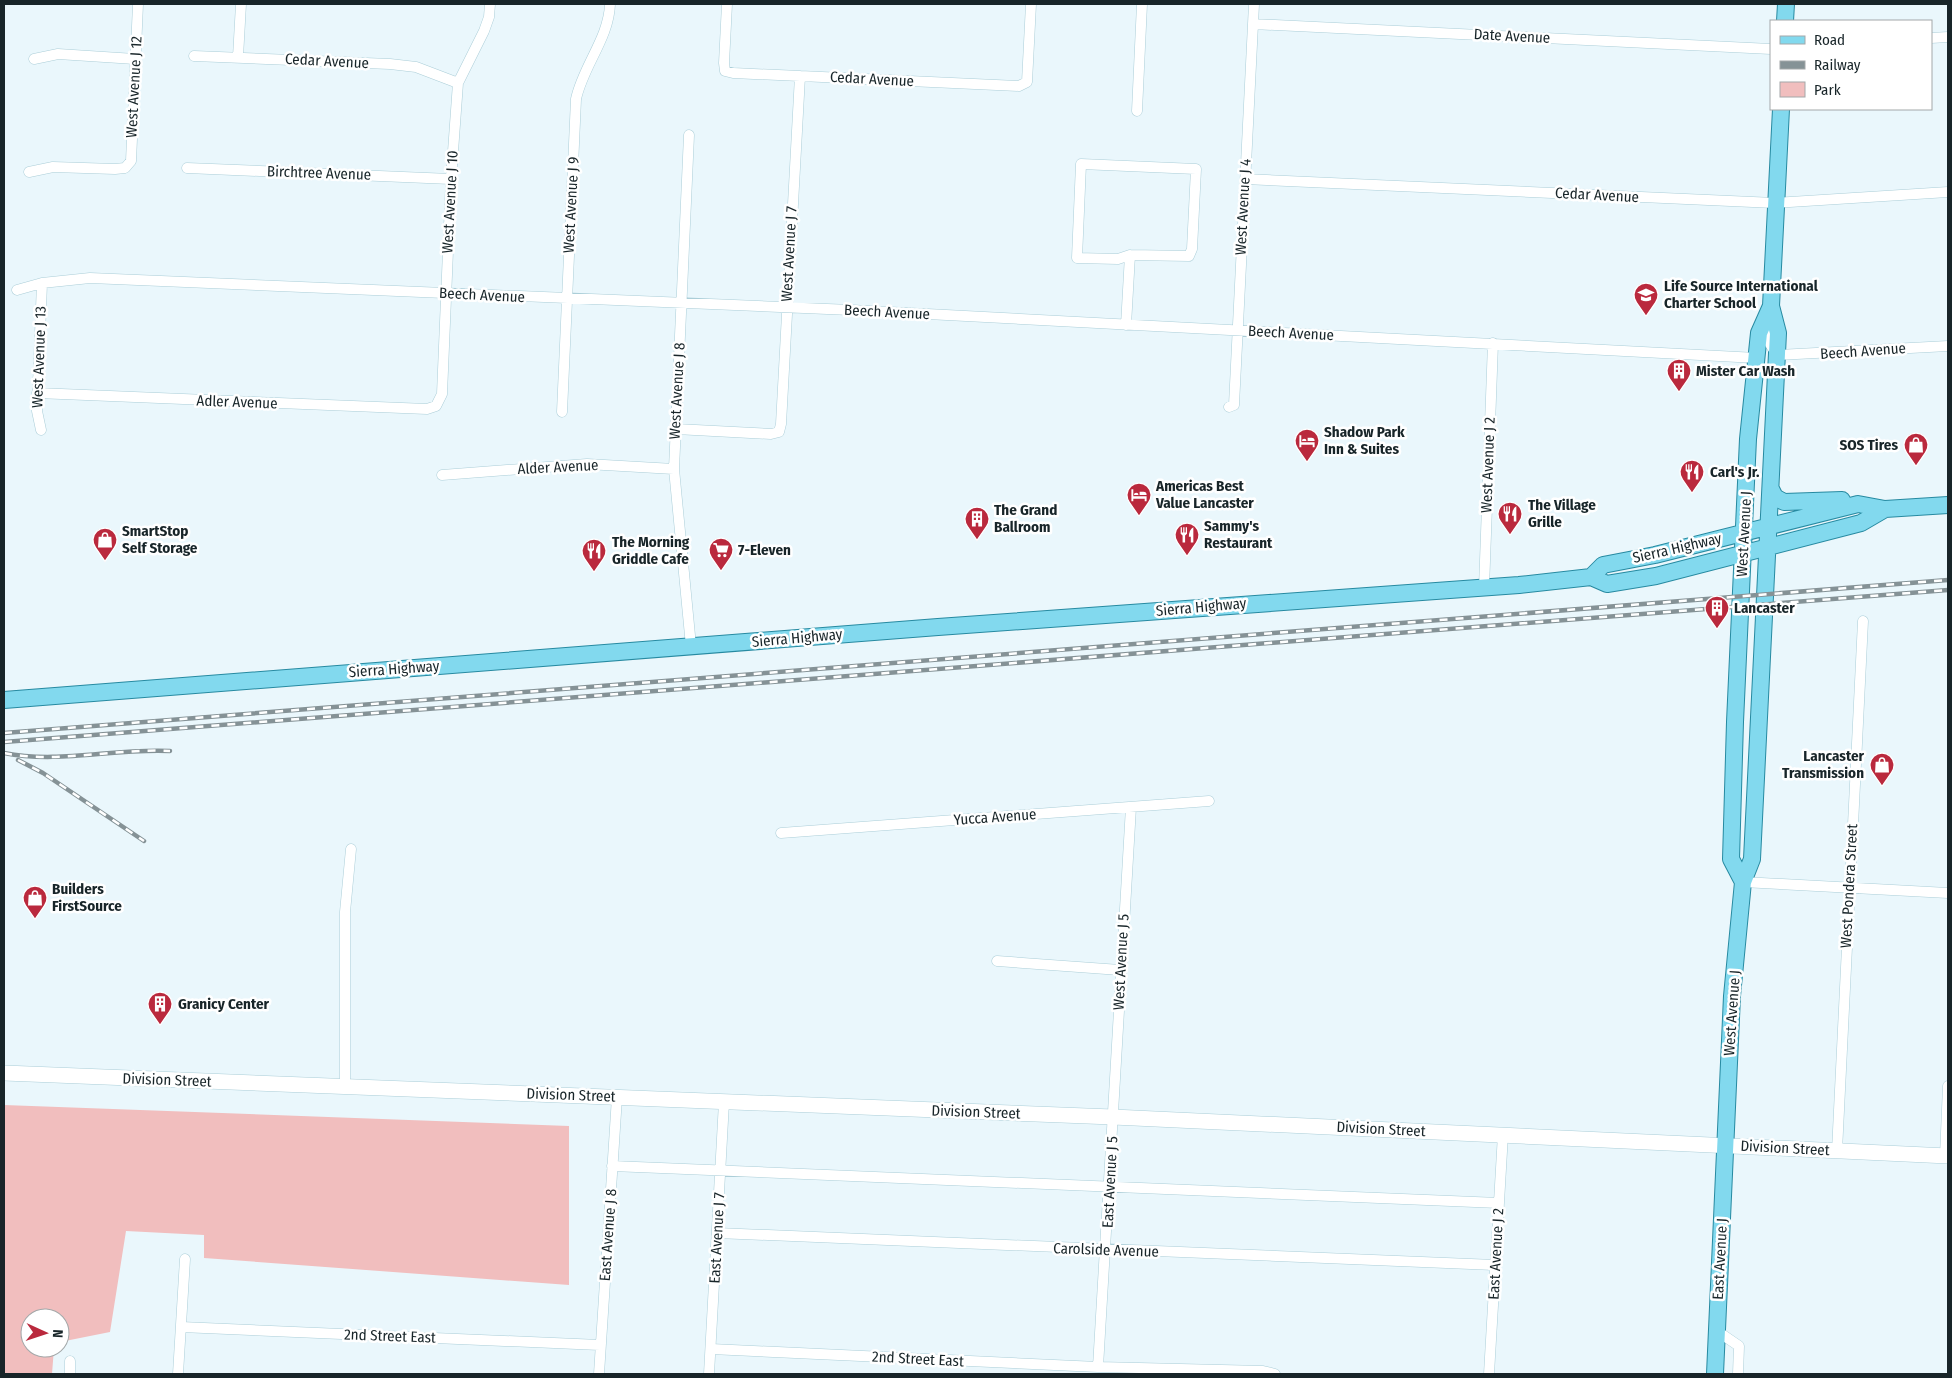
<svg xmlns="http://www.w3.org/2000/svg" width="1952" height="1378" viewBox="0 0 1952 1378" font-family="'Fira Sans Condensed',sans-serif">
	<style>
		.green { fill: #f1bebe }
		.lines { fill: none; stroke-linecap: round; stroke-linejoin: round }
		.minor-casing { stroke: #abced8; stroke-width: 11 }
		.secondary-casing { stroke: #abced8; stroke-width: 16 }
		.primary-casing { stroke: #278aa1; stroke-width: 18 }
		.minor { stroke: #fff; stroke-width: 10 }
		.secondary { stroke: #fff; stroke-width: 15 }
		.primary { stroke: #82d9ee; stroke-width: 16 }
		.rail-casing { stroke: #859296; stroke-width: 4.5 }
		.rail { stroke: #fff; stroke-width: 2.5; stroke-dasharray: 8; stroke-linecap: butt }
		.labels { text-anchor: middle; stroke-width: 5; stroke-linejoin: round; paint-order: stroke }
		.street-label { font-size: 15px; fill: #182529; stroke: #fff }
		.poi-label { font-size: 15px; font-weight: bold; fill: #182529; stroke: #fff; text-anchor: start }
	</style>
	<rect width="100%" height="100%" fill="#eaf7fc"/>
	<path class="green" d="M 4,1105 L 569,1126 L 569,1285 L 204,1258 L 204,1235 L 126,1231 L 110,1332 L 60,1342 L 60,1318 L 30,1318 L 30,1348 L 54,1348 L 52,1374 L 4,1374 Z"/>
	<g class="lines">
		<defs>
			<path id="minor" d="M 727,4 L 724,63 L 725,71 L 733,73 L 1019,86 L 1027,82 L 1031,4
				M 1253,24 L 1771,49
				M 1931,38 L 1948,37
				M 194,56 L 390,64 L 416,67 L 458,83
				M 238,57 L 241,4
				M 34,59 L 58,54 L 135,59
				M 1137,111 L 1142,4
				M 689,135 L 674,469 L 691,646
				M 1081,164 L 1196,169 L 1192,249 L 1189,256 L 1130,255 L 1118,259 L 1077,258 Z
				M 187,168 L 451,179
				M 29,172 L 53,167 L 115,169 L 125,168 L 131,161 L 138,4
				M 1245,179 L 1775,203 L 1948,192
				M 17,290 L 42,283 L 90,278 L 851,310 L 1757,358
				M 1770,320 L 1770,344 L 1777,355 L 1948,346
				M 1126,325 L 1130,255
				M 37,393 L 427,409 L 436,406 L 442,394 L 451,179 L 458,83 L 484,31 L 489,17 L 490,4
				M 1229,407 L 1234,405 L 1254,4
				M 562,412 L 576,99 C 583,66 609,38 610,4
				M 676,429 L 771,434 L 779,432 L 781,424 L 800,76
				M 41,430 L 37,411 L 42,283
				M 442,475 L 587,464 L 674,469
				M 1484,588 L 1493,343
				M 781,833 L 1209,801
				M 1743,882 L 1948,893
				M 997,961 L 1120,970
				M 345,1086 L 345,912 L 351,849
				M 1837,1151 L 1863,621
				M 1945,1156 L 1948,1086
				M 612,1166 L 1499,1203
				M 717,1233 L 1495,1265
				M 181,1327 L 600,1345
				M 1717,1331 L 1739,1346 L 1738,1374
				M 711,1349 L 1098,1367 L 1263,1371 L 1275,1374
				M 1098,1367 L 1131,807
				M 70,1374 L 70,1361
				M 178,1374 L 185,1259
				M 599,1374 L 617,1097
				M 709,1374 L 724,1102
				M 1489,1374 L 1503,1134"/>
			<path id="secondary" d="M 4,1073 L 1113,1117 L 1948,1156"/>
			<path id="primary" d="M 1785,21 L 1786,4
				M 1771,489 L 1775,497 L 1784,502 L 1842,500
				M 1591,577 L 1603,565 L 1655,555 L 1858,504 L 1885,509 L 1948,505
				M 4,700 L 938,627 L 1519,585 L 1591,577 L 1607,584 L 1656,576 L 1861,523 L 1885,509
				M 1743,882 L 1731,859 L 1735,722 L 1748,439 L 1759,333 L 1771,306
				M 1715,1374 L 1732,996 L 1743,882 L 1752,859 L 1778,333 L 1771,306 L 1781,109"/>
		</defs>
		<use href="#minor" class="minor-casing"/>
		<use href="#secondary" class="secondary-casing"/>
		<use href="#primary" class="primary-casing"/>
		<use href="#minor" class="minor"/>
		<use href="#secondary" class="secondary"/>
		<use href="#primary" class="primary"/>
		<defs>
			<path id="rail" d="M 4,733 L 1948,580
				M 4,742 L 1948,590
				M 4,753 C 59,764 114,748 170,751
				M 18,760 L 43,773 L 144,841"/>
		</defs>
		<use href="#rail" class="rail-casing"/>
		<use href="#rail" class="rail"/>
	</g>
	<defs>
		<symbol id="school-pin" viewBox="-11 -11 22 30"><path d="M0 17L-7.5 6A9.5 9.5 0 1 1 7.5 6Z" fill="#ba293d" stroke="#fff"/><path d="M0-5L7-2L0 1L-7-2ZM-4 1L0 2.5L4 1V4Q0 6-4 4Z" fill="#fff"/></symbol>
		<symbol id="building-pin" viewBox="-11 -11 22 30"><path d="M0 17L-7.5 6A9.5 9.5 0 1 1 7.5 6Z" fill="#ba293d" stroke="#fff"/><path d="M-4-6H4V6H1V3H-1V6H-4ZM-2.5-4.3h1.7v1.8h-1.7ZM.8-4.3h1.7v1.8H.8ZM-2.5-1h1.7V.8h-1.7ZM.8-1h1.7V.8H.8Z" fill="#fff"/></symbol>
		<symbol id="hotel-pin" viewBox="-11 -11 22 30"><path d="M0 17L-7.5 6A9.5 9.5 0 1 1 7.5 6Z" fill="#ba293d" stroke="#fff"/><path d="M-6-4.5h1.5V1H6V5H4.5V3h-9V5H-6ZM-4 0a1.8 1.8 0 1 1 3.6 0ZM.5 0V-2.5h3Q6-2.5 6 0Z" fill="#fff"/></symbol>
		<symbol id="shop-pin" viewBox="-11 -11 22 30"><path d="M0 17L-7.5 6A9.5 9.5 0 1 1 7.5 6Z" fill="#ba293d" stroke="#fff"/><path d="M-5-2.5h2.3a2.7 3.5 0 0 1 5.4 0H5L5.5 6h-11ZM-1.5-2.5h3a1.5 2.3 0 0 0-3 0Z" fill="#fff"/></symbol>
		<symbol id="restaurant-pin" viewBox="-11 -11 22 30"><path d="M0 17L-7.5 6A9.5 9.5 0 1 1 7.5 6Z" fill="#ba293d" stroke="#fff"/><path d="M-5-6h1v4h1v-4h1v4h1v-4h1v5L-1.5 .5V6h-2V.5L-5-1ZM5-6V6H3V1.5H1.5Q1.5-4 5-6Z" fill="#fff"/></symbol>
		<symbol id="supermarket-pin" viewBox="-11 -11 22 30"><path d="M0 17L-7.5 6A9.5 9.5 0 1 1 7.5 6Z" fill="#ba293d" stroke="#fff"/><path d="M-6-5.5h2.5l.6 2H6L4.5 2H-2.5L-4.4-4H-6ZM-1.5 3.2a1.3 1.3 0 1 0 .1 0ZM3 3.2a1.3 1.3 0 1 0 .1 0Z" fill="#fff"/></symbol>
	</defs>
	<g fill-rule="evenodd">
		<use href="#school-pin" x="1632" y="281" width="28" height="38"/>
		<use href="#building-pin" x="1665" y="357" width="28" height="38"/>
		<use href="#hotel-pin" x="1293" y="427" width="28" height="38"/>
		<use href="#shop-pin" x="1902" y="431" width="28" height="38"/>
		<use href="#restaurant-pin" x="1678" y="458" width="28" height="38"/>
		<use href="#hotel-pin" x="1125" y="481" width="28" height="38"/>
		<use href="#restaurant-pin" x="1496" y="500" width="28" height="38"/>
		<use href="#building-pin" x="963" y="505" width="28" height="38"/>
		<use href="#restaurant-pin" x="1173" y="521" width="28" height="38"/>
		<use href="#shop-pin" x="91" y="526" width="28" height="38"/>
		<use href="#supermarket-pin" x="707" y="536" width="28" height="38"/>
		<use href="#restaurant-pin" x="580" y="537" width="28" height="38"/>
		<use href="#building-pin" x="1703" y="594" width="28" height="38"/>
		<use href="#shop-pin" x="1868" y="751" width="28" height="38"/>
		<use href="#shop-pin" x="21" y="884" width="28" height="38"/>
		<use href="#building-pin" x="146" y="990" width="28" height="38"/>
	</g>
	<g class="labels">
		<g class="street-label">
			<text transform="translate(1512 36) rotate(3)" y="5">Date Avenue</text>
			<text transform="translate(327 61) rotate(3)" y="5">Cedar Avenue</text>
			<text transform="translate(872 79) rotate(3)" y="5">Cedar Avenue</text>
			<text transform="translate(134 87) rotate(-87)" y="5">West Avenue J 12</text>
			<text transform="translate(319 173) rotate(2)" y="5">Birchtree Avenue</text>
			<text transform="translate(1597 195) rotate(3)" y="5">Cedar Avenue</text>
			<text transform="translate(450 202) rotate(-87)" y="5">West Avenue J 10</text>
			<text transform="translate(571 205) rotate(-87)" y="5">West Avenue J 9</text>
			<text transform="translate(1243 207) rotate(-87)" y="5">West Avenue J 4</text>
			<text transform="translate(789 254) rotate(-87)" y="5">West Avenue J 7</text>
			<text transform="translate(482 295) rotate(3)" y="5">Beech Avenue</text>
			<text transform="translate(887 312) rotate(3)" y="5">Beech Avenue</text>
			<text transform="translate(1291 333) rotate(3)" y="5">Beech Avenue</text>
			<text transform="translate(1863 351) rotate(-4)" y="5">Beech Avenue</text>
			<text transform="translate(39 357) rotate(-88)" y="5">West Avenue J 13</text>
			<text transform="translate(677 391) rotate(-87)" y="5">West Avenue J 8</text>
			<text transform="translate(237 402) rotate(2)" y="5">Adler Avenue</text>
			<text transform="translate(1488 465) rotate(-88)" y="5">West Avenue J 2</text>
			<text transform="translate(558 467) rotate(-3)" y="5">Alder Avenue</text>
			<text transform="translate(1744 534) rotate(-87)" y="5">West Avenue J</text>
			<text transform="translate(1677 548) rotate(-13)" y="5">Sierra Highway</text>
			<text transform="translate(1201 607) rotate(-5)" y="5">Sierra Highway</text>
			<text transform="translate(797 638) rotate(-5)" y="5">Sierra Highway</text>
			<text transform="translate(394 669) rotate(-4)" y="5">Sierra Highway</text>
			<text transform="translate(995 817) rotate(-4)" y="5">Yucca Avenue</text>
			<text transform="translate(1849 886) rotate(-87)" y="5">West Pondera Street</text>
			<text transform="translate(1121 962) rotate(-87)" y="5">West Avenue J 5</text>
			<text transform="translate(1732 1013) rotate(-86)" y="5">West Avenue J</text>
			<text transform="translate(167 1080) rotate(2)" y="5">Division Street</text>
			<text transform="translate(571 1095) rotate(2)" y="5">Division Street</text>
			<text transform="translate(976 1112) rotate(2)" y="5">Division Street</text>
			<text transform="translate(1381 1129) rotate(3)" y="5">Division Street</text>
			<text transform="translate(1785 1148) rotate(3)" y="5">Division Street</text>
			<text transform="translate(1110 1182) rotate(-87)" y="5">East Avenue J 5</text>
			<text transform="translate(608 1235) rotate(-86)" y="5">East Avenue J 8</text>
			<text transform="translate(717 1238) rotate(-87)" y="5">East Avenue J 7</text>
			<text transform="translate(1106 1250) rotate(2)" y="5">Carolside Avenue</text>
			<text transform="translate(1496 1254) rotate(-87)" y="5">East Avenue J 2</text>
			<text transform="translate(1720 1259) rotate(-87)" y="5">East Avenue J</text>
			<text transform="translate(390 1336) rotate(2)" y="5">2nd Street East</text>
			<text transform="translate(918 1359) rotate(3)" y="5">2nd Street East</text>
		</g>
		<g class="poi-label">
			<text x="1664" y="291">Life Source International<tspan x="1664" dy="17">Charter School</tspan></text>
			<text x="1696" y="376">Mister Car Wash</text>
			<text x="1324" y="437">Shadow Park<tspan x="1324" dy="17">Inn &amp; Suites</tspan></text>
			<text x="1898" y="450" text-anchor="end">SOS Tires</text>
			<text x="1710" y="477">Carl's Jr.</text>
			<text x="1156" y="491">Americas Best<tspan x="1156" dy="17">Value Lancaster</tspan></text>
			<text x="1528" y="510">The Village<tspan x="1528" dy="17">Grille</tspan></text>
			<text x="994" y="515">The Grand<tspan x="994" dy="17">Ballroom</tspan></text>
			<text x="1204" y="531">Sammy's<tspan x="1204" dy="17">Restaurant</tspan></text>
			<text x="122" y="536">SmartStop<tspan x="122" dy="17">Self Storage</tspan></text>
			<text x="612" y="547">The Morning<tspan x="612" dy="17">Griddle Cafe</tspan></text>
			<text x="738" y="555">7-Eleven</text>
			<text x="1734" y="613">Lancaster</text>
			<text x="1864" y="761" text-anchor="end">Lancaster<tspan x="1864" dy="17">Transmission</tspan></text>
			<text x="52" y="894">Builders<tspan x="52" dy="17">FirstSource</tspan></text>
			<text x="178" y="1009">Granicy Center</text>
		</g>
	</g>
	<rect width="1952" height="1378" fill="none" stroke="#182529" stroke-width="10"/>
	<rect x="1770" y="20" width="162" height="90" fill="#ffffff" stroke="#a3a8a9"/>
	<rect x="1780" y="36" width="25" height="8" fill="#82d9ee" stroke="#a3a8a9"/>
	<text x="1814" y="45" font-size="15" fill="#182529">Road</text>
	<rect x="1780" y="61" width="25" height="8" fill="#859296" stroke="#a3a8a9"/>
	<text x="1814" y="70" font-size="15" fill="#182529">Railway</text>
	<rect x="1780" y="82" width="25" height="15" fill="#f1bebe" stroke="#a3a8a9"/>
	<text x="1814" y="95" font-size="15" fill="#182529">Park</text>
	<g transform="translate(45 1333) rotate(93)"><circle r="24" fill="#ffffff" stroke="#a3a8a9"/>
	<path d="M0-4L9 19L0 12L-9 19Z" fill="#ba293d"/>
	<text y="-8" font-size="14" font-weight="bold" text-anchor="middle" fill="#182529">N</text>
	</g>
</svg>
